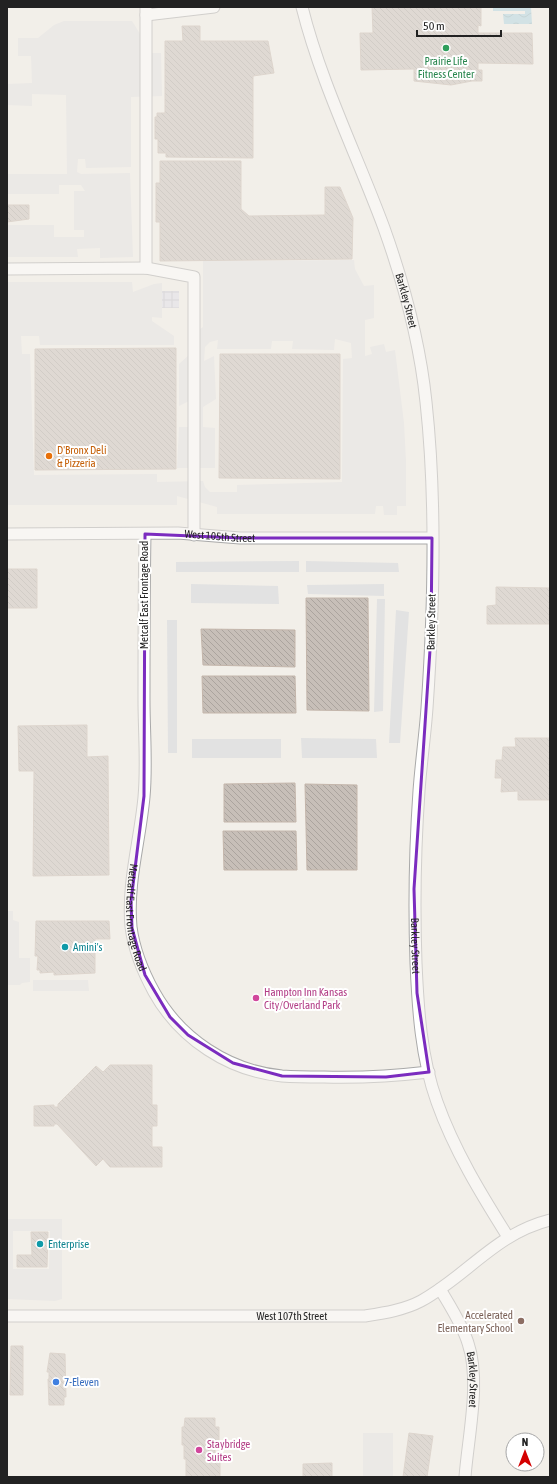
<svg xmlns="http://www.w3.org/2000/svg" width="557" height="1484" viewBox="0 0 557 1484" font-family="'Asap Condensed',sans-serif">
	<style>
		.parking { fill: #e2e2e2; fill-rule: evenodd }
		.plaza { fill: url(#plaza-grid) }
		.water { fill: url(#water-waves) }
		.building { fill: url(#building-back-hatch); stroke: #c4b6ab }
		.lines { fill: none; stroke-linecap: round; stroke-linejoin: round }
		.minor-casing { stroke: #a9a9a9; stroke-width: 13 }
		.minor { stroke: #fff; stroke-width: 11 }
		.marked { fill: none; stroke: #7b2cbf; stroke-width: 3; stroke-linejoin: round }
		.leisure-dot { fill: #2e9e5b; stroke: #fff; stroke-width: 1.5 }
		.food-dot { fill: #e8710a; stroke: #fff; stroke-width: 1.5 }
		.culture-dot { fill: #0f9aa8; stroke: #fff; stroke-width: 1.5 }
		.hotel-dot { fill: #d1479c; stroke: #fff; stroke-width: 1.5 }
		.education-dot { fill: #8d6e63; stroke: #fff; stroke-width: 1.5 }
		.shop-dot { fill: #3f7fe0; stroke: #fff; stroke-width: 1.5 }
		.labels { text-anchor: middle; stroke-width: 4; stroke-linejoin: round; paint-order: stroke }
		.leisure-label { font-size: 11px; fill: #27864d; stroke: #fff }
		.street-label { font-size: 11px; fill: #222; stroke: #fff }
		.food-label { font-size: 11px; fill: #c56008; stroke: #fff; text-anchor: start }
		.culture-label { font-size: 11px; fill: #0d838f; stroke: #fff; text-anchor: start }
		.hotel-label { font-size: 11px; fill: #b23c85; stroke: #fff; text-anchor: start }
		.education-label { font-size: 11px; fill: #785e54; stroke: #fff; text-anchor: end }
		.shop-label { font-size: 11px; fill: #366cbe; stroke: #fff; text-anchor: start }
	</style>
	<defs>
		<pattern id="plaza-grid" width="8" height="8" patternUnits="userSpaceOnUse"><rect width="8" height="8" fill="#dddde8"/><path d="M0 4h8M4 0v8" fill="none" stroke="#bdbdc7"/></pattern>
		<pattern id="water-waves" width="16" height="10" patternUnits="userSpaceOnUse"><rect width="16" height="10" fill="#aad3df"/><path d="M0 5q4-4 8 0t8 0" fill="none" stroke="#92b5bf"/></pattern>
		<pattern id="building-back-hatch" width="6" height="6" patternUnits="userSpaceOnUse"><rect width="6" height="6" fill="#c7bfb8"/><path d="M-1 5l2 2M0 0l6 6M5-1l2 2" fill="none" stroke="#aba49e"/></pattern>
	</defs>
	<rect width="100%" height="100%" fill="#f2efe9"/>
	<path class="parking" d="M 64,21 L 132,21 L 152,53 L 161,53 L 162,96 L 131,97 L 131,167 L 86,168 L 85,159 L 78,159 L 77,172 L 81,174 L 130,173 L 133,257 L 100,258 L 100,248 L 77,249 L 78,257 L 7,257 L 7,225 L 54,225 L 54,237 L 84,237 L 84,230 L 74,230 L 74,191 L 85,191 L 81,185 L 59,185 L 59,194 L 7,194 L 7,174 L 67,174 L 66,95 L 32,94 L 32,106 L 7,105 L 7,84 L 32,83 L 31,56 L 18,56 L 18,38 L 38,38 L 54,25 Z
		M 354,260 L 355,269 L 364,286 L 374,285 L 374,318 L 365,320 L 365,356 L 372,354 L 370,347 L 384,344 L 386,352 L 395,350 L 404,423 L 406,461 L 406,506 L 397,506 L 397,515 L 384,515 L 383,506 L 376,506 L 375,514 L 217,514 L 217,507 L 177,496 L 177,505 L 7,505 L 7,282 L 132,282 L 133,292 L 154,284 L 162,283 L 162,318 L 152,317 L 152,321 L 174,336 L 174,345 L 40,345 L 39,336 L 21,336 L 22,354 L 30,354 L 34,475 L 157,474 L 157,482 L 203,481 L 205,487 L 210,492 L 237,492 L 237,485 L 342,482 L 343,359 L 352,358 L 351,343 L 335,339 L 334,350 L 292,349 L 293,341 L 272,341 L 271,349 L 217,349 L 218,340 L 210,342 L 205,347 L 204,361 L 214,356 L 216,399 L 203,407 L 203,427 L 215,428 L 215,468 L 177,468 L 179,427 L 189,427 L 189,401 L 179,406 L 179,364 L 189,355 L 190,336 L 203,327 L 203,261 Z
		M 299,561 L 299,572 L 176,572 L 176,562 Z
		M 306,561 L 398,563 L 399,572 L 306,572 Z
		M 191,584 L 278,586 L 279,604 L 191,603 Z
		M 384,584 L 384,596 L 308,594 L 307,585 Z
		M 377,599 L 385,599 L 383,711 L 374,712 Z
		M 396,610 L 409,612 L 400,743 L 389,743 Z
		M 167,620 L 177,620 L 177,753 L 168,753 Z
		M 301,738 L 376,739 L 377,758 L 302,758 Z
		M 192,739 L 281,739 L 281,758 L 192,758 Z
		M 7,911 L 13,911 L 13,920 L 19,922 L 19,958 L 30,958 L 30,982 L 22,983 L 20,985 L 7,985 Z
		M 33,980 L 88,980 L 89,991 L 33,991 Z
		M 7,1219 L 62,1219 L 62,1299 L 55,1301 L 7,1299 ZM 13,1231 L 50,1231 L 49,1269 L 13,1269 Z
		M 363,1433 L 393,1433 L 393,1477 L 363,1477 Z"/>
	<path class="plaza" d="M 162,291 L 179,291 L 179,308 L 162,308 Z"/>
	<path class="water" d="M 493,7 L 531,7 L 532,24 L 504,24 L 503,14 L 525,14 L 525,11 L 493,11 Z"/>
	<path class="building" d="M 372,7 L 481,7 L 481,26 L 478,25 L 478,33 L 532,33 L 533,64 L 478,63 L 478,70 L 482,70 L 482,81 L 472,81 L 451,85 L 414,81 L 414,69 L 361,70 L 360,33 L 373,33 Z
		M 182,26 L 200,26 L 200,41 L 268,41 L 274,73 L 253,76 L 253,158 L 166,157 L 166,153 L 158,153 L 158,139 L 155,139 L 155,117 L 157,117 L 157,113 L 165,113 L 165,41 L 183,41 Z
		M 160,161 L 241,161 L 241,209 L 249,216 L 325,215 L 325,187 L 340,187 L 353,218 L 352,259 L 160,261 L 160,222 L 156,222 L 156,183 L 160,183 Z
		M 7,205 L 29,205 L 29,219 L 7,222 Z
		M 176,348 L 176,469 L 35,470 L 35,349 Z
		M 220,354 L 340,354 L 340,479 L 219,478 Z
		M 7,569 L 37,569 L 37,608 L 7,608 Z
		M 496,587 L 550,588 L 550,624 L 487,624 L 487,606 L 496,605 Z
		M 306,598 L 368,598 L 369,711 L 307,710 Z
		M 201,629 L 295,630 L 295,667 L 203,665 Z
		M 202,676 L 295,676 L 296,713 L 203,713 Z
		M 87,725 L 87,757 L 108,756 L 109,875 L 33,876 L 34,771 L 19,771 L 18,726 Z
		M 515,738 L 550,738 L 550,800 L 518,800 L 518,791 L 501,792 L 502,778 L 495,778 L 496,760 L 502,760 L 503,747 L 516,747 Z
		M 295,783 L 296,822 L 224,822 L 224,784 Z
		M 305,784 L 357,785 L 357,870 L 307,870 Z
		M 223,831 L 296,831 L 297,870 L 224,870 Z
		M 36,921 L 109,921 L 110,939 L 95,939 L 95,973 L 54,975 L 54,972 L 40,973 L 40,970 L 37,970 L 38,956 L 35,956 Z
		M 110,1065 L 152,1065 L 152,1105 L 157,1105 L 157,1126 L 152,1126 L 152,1147 L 162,1147 L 162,1167 L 110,1167 L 103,1159 L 96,1166 L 57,1124 L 54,1124 L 54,1126 L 34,1126 L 34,1106 L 54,1105 L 54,1107 L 58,1107 L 58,1104 L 96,1066 L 103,1072 Z
		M 31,1232 L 48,1232 L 47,1267 L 17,1267 L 17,1255 L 32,1255 Z
		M 11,1346 L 23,1346 L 23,1395 L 10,1395 Z
		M 50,1353 L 65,1354 L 66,1397 L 64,1397 L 64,1405 L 49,1405 L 48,1379 L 49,1379 L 49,1372 L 47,1372 Z
		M 185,1418 L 215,1418 L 215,1427 L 219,1427 L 219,1445 L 215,1445 L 215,1454 L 220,1454 L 220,1477 L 186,1477 L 186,1459 L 184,1459 L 184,1445 L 182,1445 L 182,1427 L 184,1427 Z
		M 409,1433 L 433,1436 L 427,1477 L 403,1477 Z
		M 332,1463 L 332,1477 L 303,1477 L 303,1464 Z"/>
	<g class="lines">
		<defs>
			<g id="minor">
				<path d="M 146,7 L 146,268"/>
				<path id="s1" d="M 302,7 C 321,83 357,155 384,228 C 404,284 420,343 426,402 C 437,503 434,607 427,708 C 425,736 421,763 419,791 C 415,848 414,906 416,963 C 418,1009 421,1058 437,1102 C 454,1150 481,1194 508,1237"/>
				<path d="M 146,15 L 214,7"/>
				<path d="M 7,269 L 146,268 L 194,277 L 194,535"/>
				<path id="s2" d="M 7,534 L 178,533 L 240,538 L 432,538"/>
				<path id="s3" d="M 145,534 C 144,589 144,644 144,700 C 144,732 147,765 144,797 C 140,841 127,882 131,927 C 134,950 143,972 154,992 C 180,1039 229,1071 282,1076 C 296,1077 310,1077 324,1077 C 360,1078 394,1076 429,1072"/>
				<path id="s4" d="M 440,1289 C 450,1306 462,1324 468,1343 C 481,1381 468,1437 465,1477"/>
				<path id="s5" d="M 7,1316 L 365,1316 C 384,1313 404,1310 421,1301 C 468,1275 495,1234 550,1220"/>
			</g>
		</defs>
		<use href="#minor" class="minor-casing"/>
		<use href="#minor" class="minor"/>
	</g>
	<path d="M0 0H557V1484H0ZM 145,534 L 240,538 L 432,538 L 431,635 L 414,889 L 417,993 L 429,1072 L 386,1077 L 282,1076 L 233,1063 L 188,1035 L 170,1017 L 145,975 L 132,928 L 131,901 L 144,796 Z" fill="#f2efe9" fill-opacity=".55" fill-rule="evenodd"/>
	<path class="marked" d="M 145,534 L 240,538 L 432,538 L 431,635 L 414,889 L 417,993 L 429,1072 L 386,1077 L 282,1076 L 233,1063 L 188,1035 L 170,1017 L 145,975 L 132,928 L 131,901 L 144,796 Z"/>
	<circle class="leisure-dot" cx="446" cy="48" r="4"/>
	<circle class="food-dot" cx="49" cy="456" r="4"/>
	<g class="culture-dot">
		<circle cx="65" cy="947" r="4"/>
		<circle cx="40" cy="1244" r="4"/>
	</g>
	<g class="hotel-dot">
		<circle cx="256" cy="998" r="4"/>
		<circle cx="199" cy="1450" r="4"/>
	</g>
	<circle class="education-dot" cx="521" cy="1321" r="4"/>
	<circle class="shop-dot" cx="56" cy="1382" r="4"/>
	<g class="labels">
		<g class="leisure-label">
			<text x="446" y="65">Prairie Life<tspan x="446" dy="13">Fitness Center</tspan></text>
		</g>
		<g class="street-label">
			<text dy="4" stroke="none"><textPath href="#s1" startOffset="312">Barkley Street</textPath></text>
			<text dy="4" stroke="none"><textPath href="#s2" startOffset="213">West 105th Street</textPath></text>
			<text transform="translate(144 595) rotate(-90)" y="4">Metcalf East Frontage Road</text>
			<text transform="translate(431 622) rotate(-89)" y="4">Barkley Street</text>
			<text dy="4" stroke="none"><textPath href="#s3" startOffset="385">Metcalf East Frontage Road</textPath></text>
			<text dy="4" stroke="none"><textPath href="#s1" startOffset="960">Barkley Street</textPath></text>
			<text dy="4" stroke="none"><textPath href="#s5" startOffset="285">West 107th Street</textPath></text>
			<text dy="4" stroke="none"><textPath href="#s4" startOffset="98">Barkley Street</textPath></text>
		</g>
		<g class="food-label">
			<text x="57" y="454">D'Bronx Deli<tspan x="57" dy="13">&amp; Pizzeria</tspan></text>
		</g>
		<g class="culture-label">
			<text x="73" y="951">Amini's</text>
			<text x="48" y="1248">Enterprise</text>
		</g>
		<g class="hotel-label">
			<text x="264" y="996">Hampton Inn Kansas<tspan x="264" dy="13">City/Overland Park</tspan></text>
			<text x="207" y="1448">Staybridge<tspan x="207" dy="13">Suites</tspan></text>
		</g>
		<g class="education-label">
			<text x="513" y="1319">Accelerated<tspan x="513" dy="13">Elementary School</tspan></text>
		</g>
		<g class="shop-label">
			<text x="64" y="1386">7-Eleven</text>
		</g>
	</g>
	<rect width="557" height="1484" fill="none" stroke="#222222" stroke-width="16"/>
	<g transform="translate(525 1452)"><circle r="19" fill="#ffffff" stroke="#a7a7a7"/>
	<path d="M0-3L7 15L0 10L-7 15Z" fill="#d40000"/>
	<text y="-6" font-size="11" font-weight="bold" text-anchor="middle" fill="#222222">N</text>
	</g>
	<path d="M417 30v6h84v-6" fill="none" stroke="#222222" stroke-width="2"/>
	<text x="423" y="30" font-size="12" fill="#222222" stroke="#ffffff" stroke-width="3" paint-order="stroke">50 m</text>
</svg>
